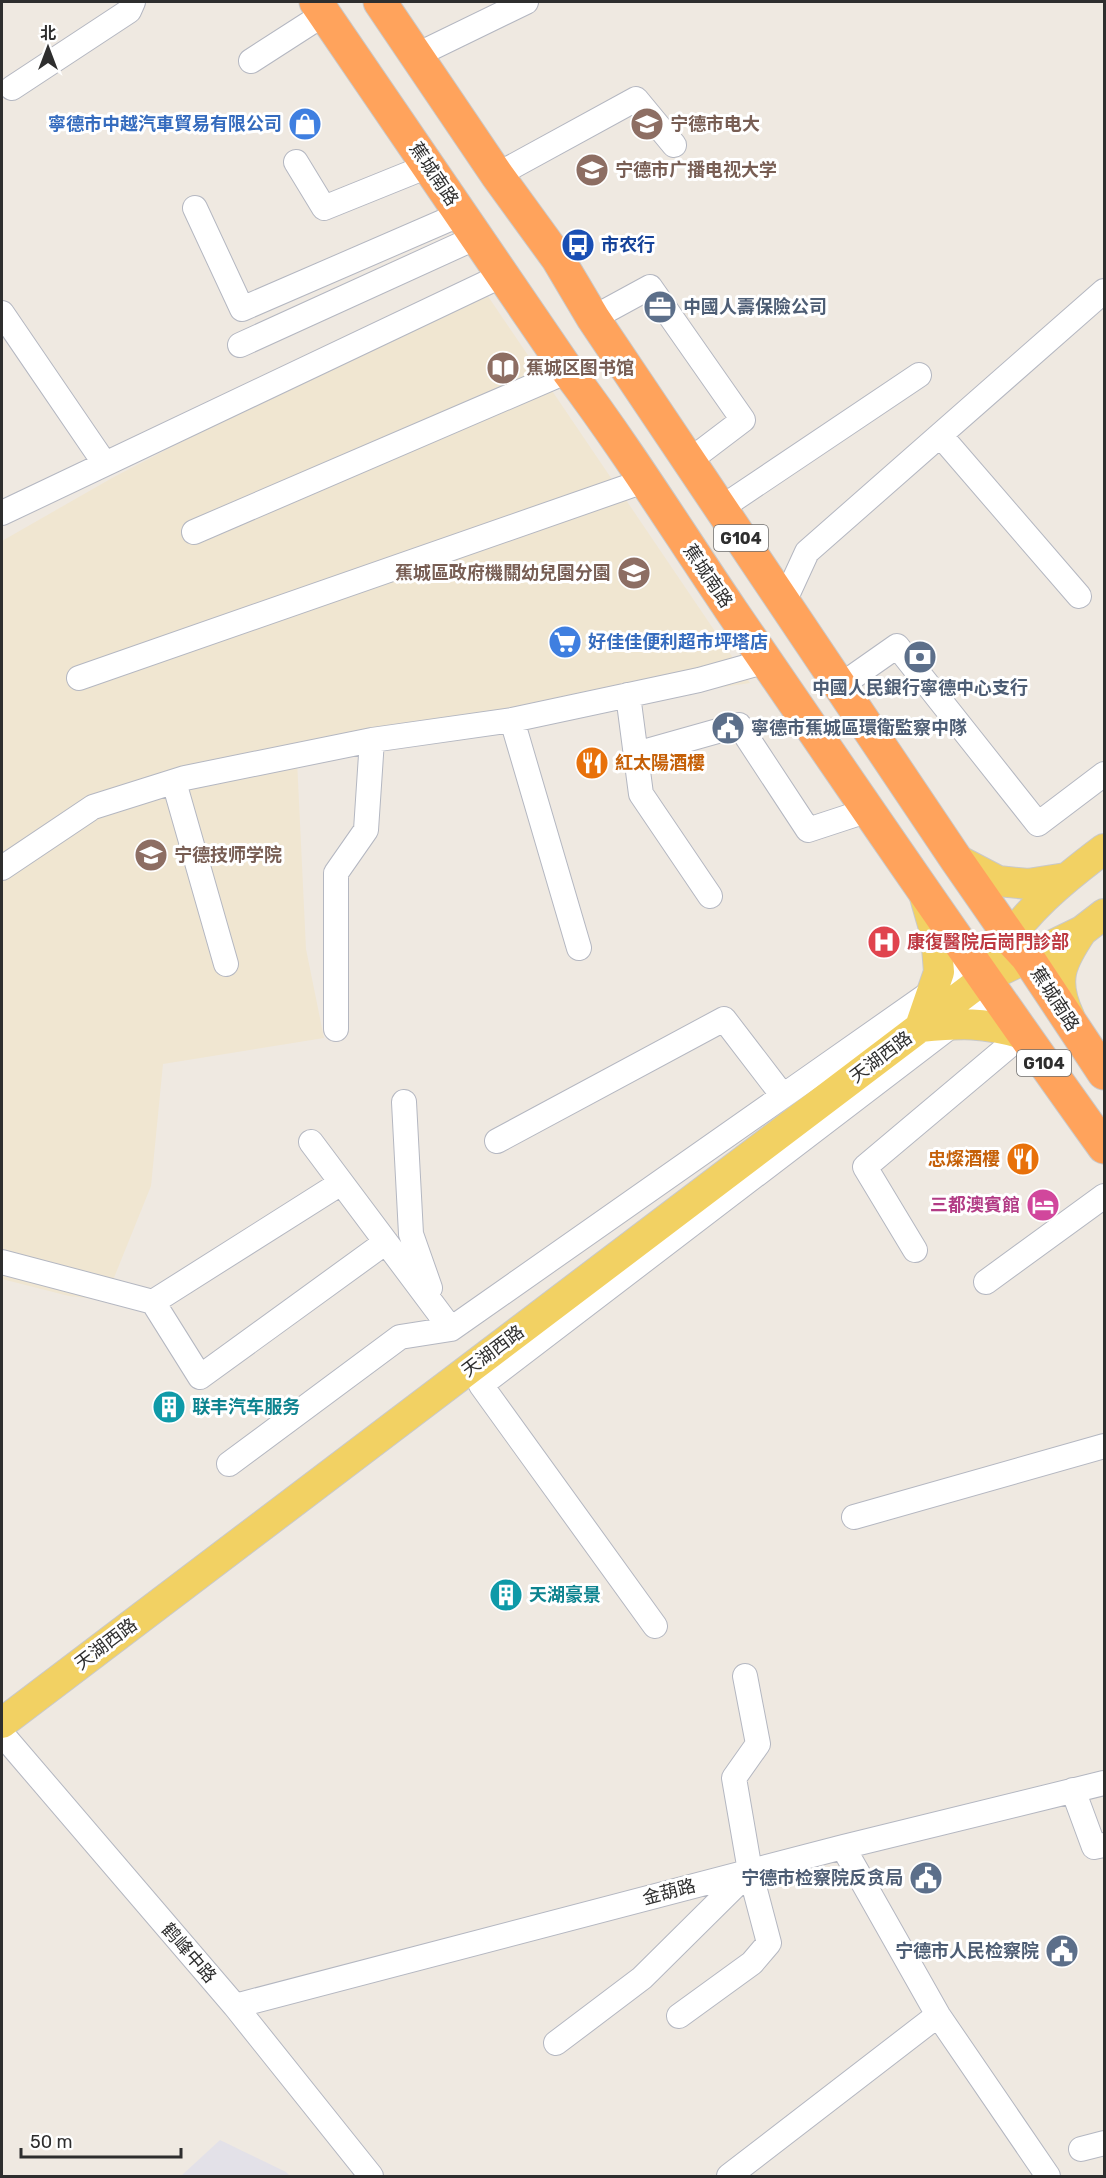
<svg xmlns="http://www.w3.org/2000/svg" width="1106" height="2178" viewBox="0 0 1106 2178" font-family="Rubik,'Noto Sans SC',sans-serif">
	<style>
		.industrial { fill: #e3e1e8 }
		.education { fill: #f0e6d1 }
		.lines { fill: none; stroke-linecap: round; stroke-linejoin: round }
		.minor-casing { stroke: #b4b7c1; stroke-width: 26 }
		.major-casing { stroke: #c9c9c9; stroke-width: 32 }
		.highway-casing { stroke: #c9c9c9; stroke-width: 35 }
		.minor { stroke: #fff; stroke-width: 24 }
		.major { stroke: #f2d163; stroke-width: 30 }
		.highway { stroke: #ffa35c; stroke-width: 33 }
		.labels { text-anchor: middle; stroke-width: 6; stroke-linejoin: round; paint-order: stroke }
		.shield { fill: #fff; stroke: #6d6d6d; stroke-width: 1.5 }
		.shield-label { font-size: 16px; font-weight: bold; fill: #2e2e2e }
		.shop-label { font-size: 18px; font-weight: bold; fill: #366cbe; stroke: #fff; text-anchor: end }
		.education-label { font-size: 18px; font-weight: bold; fill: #785e54; stroke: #fff; text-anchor: start }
		.street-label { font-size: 18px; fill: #2e2e2e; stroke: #fff }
		.transit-label { font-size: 18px; font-weight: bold; fill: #164399; stroke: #fff; text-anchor: start }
		.service-label { font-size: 18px; font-weight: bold; fill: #4e5e75; stroke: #fff; text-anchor: start }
		.food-label { font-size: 18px; font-weight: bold; fill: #c56008; stroke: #fff; text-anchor: start }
		.health-label { font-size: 18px; font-weight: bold; fill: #be3a42; stroke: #fff; text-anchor: start }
		.hotel-label { font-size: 18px; font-weight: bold; fill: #b23c85; stroke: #fff; text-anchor: end }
		.culture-label { font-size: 18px; font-weight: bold; fill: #0d838f; stroke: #fff; text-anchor: start }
	</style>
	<rect width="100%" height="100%" fill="#efe9e1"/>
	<path class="industrial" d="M 220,2140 L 286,2172 L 290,2176 L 181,2176 Z"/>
	<path class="education" d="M 481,286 L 750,683 L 372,740 L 297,760 L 306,949 L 324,1038 L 163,1064 L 151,1186 L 105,1300 L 69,1296 L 2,1279 L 2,541 L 112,478 Z"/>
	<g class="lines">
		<defs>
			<path id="minor" d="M 417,55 L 526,2
				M 251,61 L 324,14
				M 12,88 L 129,11 L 133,2
				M 296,162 L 324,208 L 428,166
				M 497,175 L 636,99 L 674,145
				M 195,208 L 242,309 L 461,214
				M 2,313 L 105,464
				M 593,318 L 650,287 L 743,420 L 689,461
				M 240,345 L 477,237
				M 940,435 L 1079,596
				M 721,508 L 919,375
				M 2,513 L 503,275
				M 194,532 L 568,371
				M 784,602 L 807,552 L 1104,291
				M 79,678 L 644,481
				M 840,686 L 897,646 L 1038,824 L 1104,774
				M 628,695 L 641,794 L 710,896
				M 512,720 L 579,948
				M 636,754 L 739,725 L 808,830 L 869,810
				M 174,782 L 226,964
				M 2,868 L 93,807 L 185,778 L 372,740 L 512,720 L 699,680 L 767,661
				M 336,1029 L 336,873 L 366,830 L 372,740
				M 404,1102 L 411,1234 L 430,1288
				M 497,1141 L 724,1019 L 783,1096
				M 311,1142 L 451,1329 L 974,962
				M 341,1183 L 153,1302 L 200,1377 L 386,1242
				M 915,1250 L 865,1167 L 1023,1034
				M 2,1262 L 153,1302
				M 986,1282 L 1104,1196
				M 229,1464 L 400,1337 L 451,1329
				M 854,1517 L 1104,1446
				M 655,1626 L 481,1385 L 994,993
				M 745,1676 L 758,1744 L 734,1778 L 750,1871
				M 2,1734 L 235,2006 L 371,2176
				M 1073,1790 L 1094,1847 L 1104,1845
				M 843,1847 L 938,2015 L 1048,2176
				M 235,2006 L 843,1847 L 1104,1783
				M 556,2043 L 642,1978 L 750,1871 L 769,1943 L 752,1963 L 679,2016
				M 1081,2149 L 1104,2143
				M 729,2176 L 938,2015"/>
			<path id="major" d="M 956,859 L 998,881 L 1028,884 L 1066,878
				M 997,957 C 1022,913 1064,879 1104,849
				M 1069,1016 C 1052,980 1061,962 1082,931
				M 920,1027 L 939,972 L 936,935 L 925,897
				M 920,1027 C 961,1023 983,1022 1023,1034
				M 2,1723 L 985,978 L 1082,931 L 1104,914"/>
			<path id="highway" d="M 316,2 L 568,371 C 626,448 677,530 731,610 C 854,790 977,970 1104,1147
				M 380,2 L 497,175 L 558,259 L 593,318 L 956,859 L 1015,944 L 1027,957 L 1104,1073"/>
		</defs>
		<use href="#minor" class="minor-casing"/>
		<use href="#major" class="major-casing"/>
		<use href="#highway" class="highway-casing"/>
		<use href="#minor" class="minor"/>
		<use href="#major" class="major"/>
		<use href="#highway" class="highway"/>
	</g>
	<defs>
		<symbol id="shop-disc" viewBox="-11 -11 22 22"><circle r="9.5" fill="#3f7fe0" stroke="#fff"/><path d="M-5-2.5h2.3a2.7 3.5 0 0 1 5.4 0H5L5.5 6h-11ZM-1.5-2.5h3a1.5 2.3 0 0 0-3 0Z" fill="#fff"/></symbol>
		<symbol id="school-disc" viewBox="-11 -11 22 22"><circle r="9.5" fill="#8d6e63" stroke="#fff"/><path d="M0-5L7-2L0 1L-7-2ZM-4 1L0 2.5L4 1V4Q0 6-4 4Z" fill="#fff"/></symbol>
		<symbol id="bus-disc" viewBox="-11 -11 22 22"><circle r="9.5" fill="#1a4fb4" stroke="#fff"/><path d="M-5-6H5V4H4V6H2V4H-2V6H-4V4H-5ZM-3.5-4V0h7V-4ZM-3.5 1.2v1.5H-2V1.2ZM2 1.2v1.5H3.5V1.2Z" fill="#fff"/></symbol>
		<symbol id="office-disc" viewBox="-11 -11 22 22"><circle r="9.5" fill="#5c6f8a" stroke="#fff"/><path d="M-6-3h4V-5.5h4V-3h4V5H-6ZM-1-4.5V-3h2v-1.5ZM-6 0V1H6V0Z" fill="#fff"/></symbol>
		<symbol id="library-disc" viewBox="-11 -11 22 22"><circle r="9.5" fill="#8d6e63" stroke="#fff"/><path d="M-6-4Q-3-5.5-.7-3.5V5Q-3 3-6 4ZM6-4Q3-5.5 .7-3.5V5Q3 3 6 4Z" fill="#fff"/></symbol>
		<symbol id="supermarket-disc" viewBox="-11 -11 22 22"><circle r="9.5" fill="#3f7fe0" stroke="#fff"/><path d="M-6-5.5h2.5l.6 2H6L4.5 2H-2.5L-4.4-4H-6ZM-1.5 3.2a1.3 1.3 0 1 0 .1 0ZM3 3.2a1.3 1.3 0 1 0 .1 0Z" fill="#fff"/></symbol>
		<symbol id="bank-disc" viewBox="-11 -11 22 22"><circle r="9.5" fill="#5c6f8a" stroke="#fff"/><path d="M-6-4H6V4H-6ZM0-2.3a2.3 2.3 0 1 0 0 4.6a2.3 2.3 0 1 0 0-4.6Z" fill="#fff"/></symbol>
		<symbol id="civic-disc" viewBox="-11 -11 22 22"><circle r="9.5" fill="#5c6f8a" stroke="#fff"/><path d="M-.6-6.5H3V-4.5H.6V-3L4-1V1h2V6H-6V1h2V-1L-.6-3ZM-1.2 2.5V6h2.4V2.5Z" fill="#fff"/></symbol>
		<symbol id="restaurant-disc" viewBox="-11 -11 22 22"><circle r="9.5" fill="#e8710a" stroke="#fff"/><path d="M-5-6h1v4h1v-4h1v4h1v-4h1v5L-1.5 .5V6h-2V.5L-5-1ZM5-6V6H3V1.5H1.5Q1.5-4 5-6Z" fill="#fff"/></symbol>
		<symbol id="hospital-disc" viewBox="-11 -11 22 22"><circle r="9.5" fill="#e0444e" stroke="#fff"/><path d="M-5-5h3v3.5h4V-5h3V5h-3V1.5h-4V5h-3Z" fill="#fff"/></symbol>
		<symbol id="hotel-disc" viewBox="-11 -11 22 22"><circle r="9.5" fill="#d1479c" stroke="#fff"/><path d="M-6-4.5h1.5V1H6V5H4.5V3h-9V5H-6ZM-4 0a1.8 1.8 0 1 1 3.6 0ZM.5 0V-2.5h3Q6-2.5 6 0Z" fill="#fff"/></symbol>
		<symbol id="building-disc" viewBox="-11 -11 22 22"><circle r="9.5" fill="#0f9aa8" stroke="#fff"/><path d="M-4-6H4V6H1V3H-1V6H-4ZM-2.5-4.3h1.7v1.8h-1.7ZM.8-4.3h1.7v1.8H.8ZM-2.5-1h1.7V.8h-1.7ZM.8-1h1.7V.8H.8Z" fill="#fff"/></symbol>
	</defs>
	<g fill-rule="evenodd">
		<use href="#shop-disc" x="286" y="105" width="38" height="38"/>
		<use href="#school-disc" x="628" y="105" width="38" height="38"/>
		<use href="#school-disc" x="573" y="151" width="38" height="38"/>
		<use href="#bus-disc" x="559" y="226" width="38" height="38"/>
		<use href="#office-disc" x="641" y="288" width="38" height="38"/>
		<use href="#library-disc" x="484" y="349" width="38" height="38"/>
		<use href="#school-disc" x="615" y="554" width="38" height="38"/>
		<use href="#supermarket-disc" x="546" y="623" width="38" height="38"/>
		<use href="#bank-disc" x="901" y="638" width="38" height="38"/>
		<use href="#civic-disc" x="709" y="709" width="38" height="38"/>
		<use href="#restaurant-disc" x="573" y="744" width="38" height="38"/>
		<use href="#school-disc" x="132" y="836" width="38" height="38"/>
		<use href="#hospital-disc" x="865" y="923" width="38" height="38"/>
		<use href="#restaurant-disc" x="1004" y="1140" width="38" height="38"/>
		<use href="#hotel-disc" x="1024" y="1186" width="38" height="38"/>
		<use href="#building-disc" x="150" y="1388" width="38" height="38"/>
		<use href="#building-disc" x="487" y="1576" width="38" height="38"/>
		<use href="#civic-disc" x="907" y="1859" width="38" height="38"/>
		<use href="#civic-disc" x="1043" y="1932" width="38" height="38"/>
	</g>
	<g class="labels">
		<g class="shield">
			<rect x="714" y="525" width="54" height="26" rx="4.5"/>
			<rect x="1017" y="1050" width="54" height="26" rx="4.5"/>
		</g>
		<g class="shield-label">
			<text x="741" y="544">G104</text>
			<text x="1044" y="1069">G104</text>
		</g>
		<g class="shop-label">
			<text x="282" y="130">寧德市中越汽車貿易有限公司</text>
			<text x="588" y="648" text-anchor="start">好佳佳便利超市坪塔店</text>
		</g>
		<g class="education-label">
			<text x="670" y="130">宁德市电大</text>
			<text x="615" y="176">宁德市广播电视大学</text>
			<text x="526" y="374">蕉城区图书馆</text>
			<text x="611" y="579" text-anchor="end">蕉城區政府機關幼兒園分園</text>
			<text x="174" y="861">宁德技师学院</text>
		</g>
		<g class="street-label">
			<text transform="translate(434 174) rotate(56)" y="6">蕉城南路</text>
			<text transform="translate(708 576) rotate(56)" y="6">蕉城南路</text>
			<text transform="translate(1055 999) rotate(57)" y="6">蕉城南路</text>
			<text transform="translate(881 1057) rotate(-37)" y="6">天湖西路</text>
			<text transform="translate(493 1351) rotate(-37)" y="6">天湖西路</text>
			<text transform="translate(106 1644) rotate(-37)" y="6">天湖西路</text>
			<text transform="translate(669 1892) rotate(-15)" y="6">金葫路</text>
			<text transform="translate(189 1953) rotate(49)" y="6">鹤峰中路</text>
		</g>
		<g class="transit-label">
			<text x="601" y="251">市农行</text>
		</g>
		<g class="service-label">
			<text x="683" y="313">中國人壽保險公司</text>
			<text x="920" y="694" text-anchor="middle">中國人民銀行寧德中心支行</text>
			<text x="751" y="734">寧德市蕉城區環衛監察中隊</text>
			<text x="903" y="1884" text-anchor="end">宁德市检察院反贪局</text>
			<text x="1039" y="1957" text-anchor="end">宁德市人民检察院</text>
		</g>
		<g class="food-label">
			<text x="615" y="769">紅太陽酒樓</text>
			<text x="1000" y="1165" text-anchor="end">忠燦酒樓</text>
		</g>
		<g class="health-label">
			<text x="907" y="948">康復醫院后崗門診部</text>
		</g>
		<g class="hotel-label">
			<text x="1020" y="1211">三都澳賓館</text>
		</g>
		<g class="culture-label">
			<text x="192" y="1413">联丰汽车服务</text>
			<text x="529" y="1601">天湖豪景</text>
		</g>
	</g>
	<rect width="1106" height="2178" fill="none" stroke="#2e2e2e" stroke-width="6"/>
	<g transform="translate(48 48)" stroke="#ffffff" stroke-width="4.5" paint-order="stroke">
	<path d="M0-4.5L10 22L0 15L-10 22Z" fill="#2e2e2e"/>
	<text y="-9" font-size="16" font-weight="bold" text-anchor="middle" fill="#2e2e2e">北</text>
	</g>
	<path d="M21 2148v9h160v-9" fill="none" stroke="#2e2e2e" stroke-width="3"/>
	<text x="30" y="2148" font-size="18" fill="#2e2e2e" stroke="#ffffff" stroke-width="4.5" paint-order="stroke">50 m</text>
</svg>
